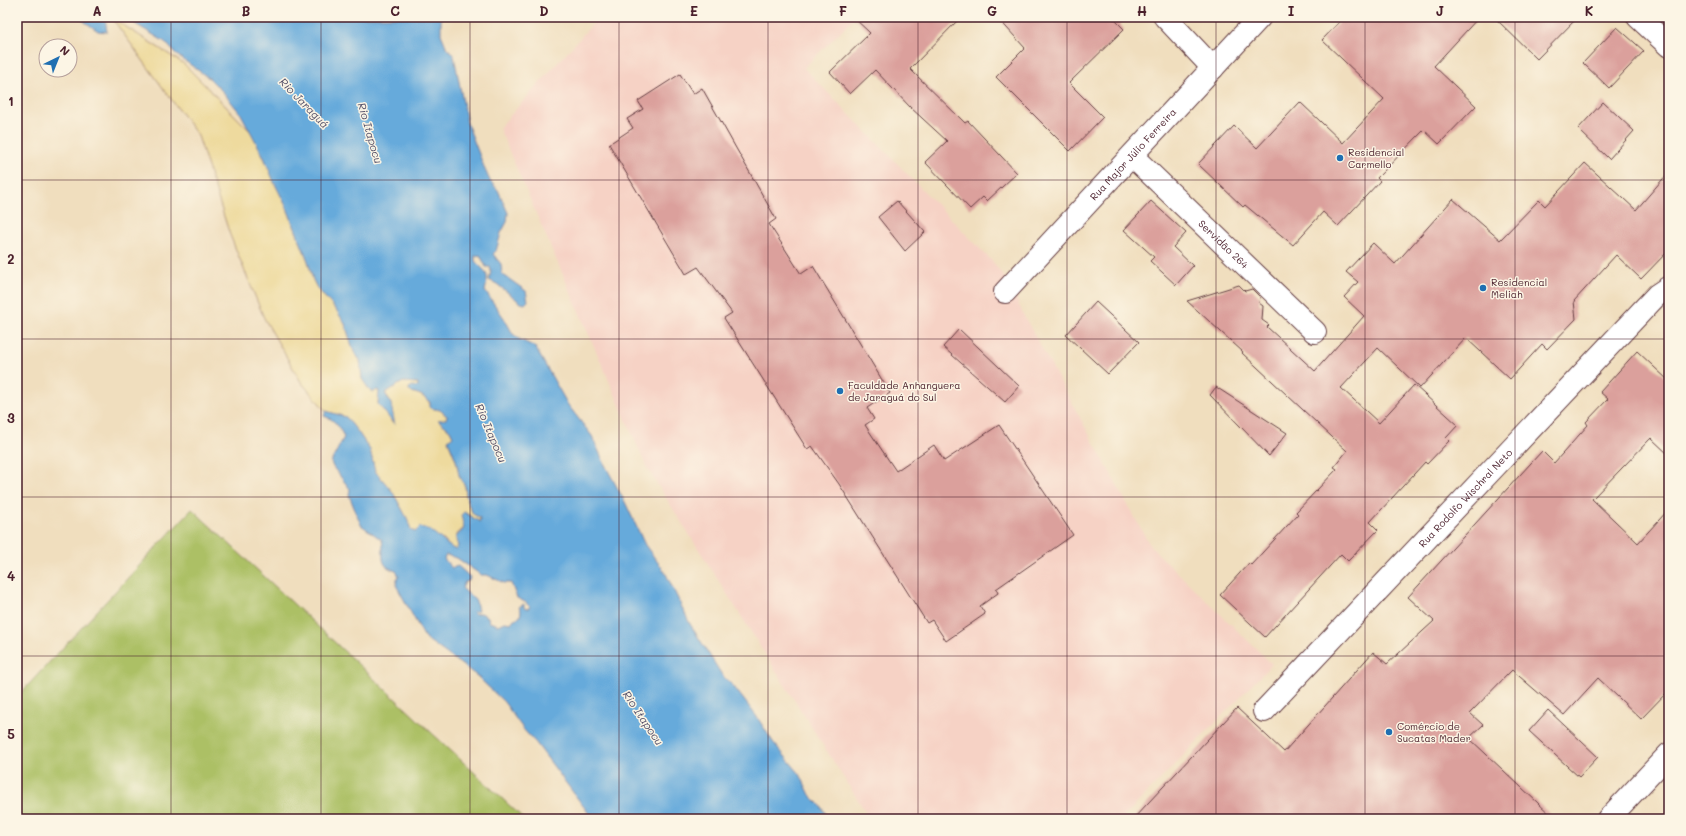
<svg xmlns="http://www.w3.org/2000/svg" width="1686" height="836" viewBox="0 0 1686 836" font-family="Mali,sans-serif">
	<style>
		.built { fill: #f6d2c5 }
		.green { fill: #acc065; stroke: #7b7048 }
		.sand { fill: #eeda9e; stroke: #9c7c64 }
		.water { fill: #66aadb; stroke: #586483; fill-rule: evenodd }
		.building { fill: #dba09c }
		.lines { fill: none; stroke-linecap: round; stroke-linejoin: round }
		.minor-casing { stroke: #633c41; stroke-width: 24 }
		.minor { stroke: #fff; stroke-width: 22 }
		.grid { fill: none; stroke: #4a1f2b; stroke-width: 1; stroke-opacity: 0.55 }
		.poi-dot { fill: #1f6fb2; stroke: #fcf5e5; stroke-width: 1.5 }
		.labels { text-anchor: middle; stroke-width: 3; stroke-linejoin: round; paint-order: stroke }
		.poi-label { font-size: 10px; fill: #4a1f2b; stroke: #fcf5e5; text-anchor: start }
		.street-label { font-size: 10px; fill: #4a1f2b; stroke: #fcf5e5 }
		.water-label { font-size: 11px; font-style: italic; fill: #545069; stroke: #fcf5e5 }
		.neatline { fill: none; stroke: #4a1f2b; stroke-width: 1.5 }
		.grid-label { font-size: 13px; text-anchor: middle; font-weight: bold; fill: #4a1f2b }
	</style>
	<rect width="100%" height="100%" fill="#fcf5e5"/>
	<filter id="ink" filterUnits="userSpaceOnUse"><feTurbulence type="fractalNoise" baseFrequency=".025" numOctaves="2"/><feDisplacementMap in="SourceGraphic" scale="8" xChannelSelector="R" yChannelSelector="G"/><feConvolveMatrix kernelMatrix="1 2 1 2 8 2 1 2 1" color-interpolation-filters="sRGB"/></filter>
	<filter id="wash" filterUnits="userSpaceOnUse"><feTurbulence type="fractalNoise" baseFrequency=".012" numOctaves="4" result="noise"/><feDisplacementMap in="SourceGraphic" scale="16" xChannelSelector="R" yChannelSelector="G"/><feGaussianBlur stdDeviation="0.9" result="paint"/><feColorMatrix in="noise" values="0 0 0 0 0 0 0 0 0 0 0 0 0 0 0 0 0 1.4 0 .05"/><feComposite in="paint" operator="in"/></filter>
	<g filter="url(#wash)">
		<rect width="100%" height="100%" fill="#f0debe"/>
		<path class="built" d="M 599,17 L 855,17 L 804,68 L 993,262 L 1011,287 L 1023,314 L 1151,547 L 1272,664 L 1122,819 L 870,819 L 647,468 L 499,128 Z"/>
		<path class="green" d="M 192,509 L 524,819 L 17,819 L 17,697 Z"/>
		<path class="sand" d="M 112,18 L 184,64 L 253,134 L 287,208 L 308,261 L 313,280 L 317,288 L 337,311 L 345,324 L 354,352 L 360,360 L 362,379 L 379,391 L 378,404 L 388,415 L 392,423 L 391,404 L 385,392 L 403,382 L 418,383 L 418,387 L 409,391 C 419,394 429,397 431,408 L 440,410 L 447,416 L 446,420 L 438,420 L 450,430 L 453,436 L 448,441 L 456,460 L 459,475 L 465,486 L 467,501 L 473,514 L 480,518 L 480,522 L 464,512 L 464,528 L 457,534 L 458,546 L 456,550 L 450,547 L 444,540 L 411,530 L 407,518 L 392,491 L 375,471 L 370,450 L 358,432 L 346,417 L 326,411 L 301,382 L 264,318 L 230,235 L 198,136 Z"/>
		<path class="water" d="M 78,17 L 105,17 L 107,32 L 98,31 Z
			M 124,17 L 441,17 L 441,34 L 446,46 L 454,56 L 467,123 L 486,172 L 490,181 L 498,190 L 508,213 L 507,222 L 501,233 L 496,251 L 493,254 L 501,264 L 502,274 L 526,291 L 528,301 L 525,304 L 521,303 L 497,284 L 489,280 L 491,271 L 490,267 L 486,267 L 480,255 L 475,256 L 475,261 C 488,274 489,273 485,291 L 504,318 L 513,334 L 519,339 L 535,347 L 568,405 L 592,436 L 605,465 L 625,502 L 645,545 L 665,572 L 690,624 L 722,675 L 734,687 L 757,717 L 773,742 L 800,774 L 810,795 L 820,805 L 829,819 L 593,819 L 536,743 L 524,730 L 504,702 L 477,676 L 425,638 L 396,585 L 397,579 L 399,576 L 396,571 C 377,565 385,556 382,540 L 361,525 L 349,495 L 350,489 L 333,467 L 331,462 L 344,437 C 339,427 336,420 324,416 L 326,411 L 346,417 L 358,432 L 370,450 L 375,471 L 392,491 L 407,518 L 411,530 L 415,532 L 420,527 C 435,529 443,544 456,550 L 458,546 C 453,534 458,537 464,528 L 461,515 L 464,512 L 480,522 L 480,518 L 473,514 L 467,501 L 465,486 L 459,475 L 456,460 L 448,440 L 453,436 L 450,430 L 438,420 L 446,419 L 447,416 L 440,410 L 430,408 L 430,402 L 421,395 L 409,391 L 409,388 L 412,386 L 418,387 L 418,383 L 403,382 L 385,393 L 391,404 L 395,425 L 378,404 L 379,391 L 377,390 L 374,392 L 370,391 L 362,379 L 360,360 L 354,352 L 345,324 L 337,311 L 317,288 L 313,280 L 308,261 L 287,208 L 274,182 L 264,157 L 241,114 L 223,92 L 209,78 L 178,56 L 165,42 ZM 446,555 L 457,558 L 481,575 L 487,575 L 504,583 L 511,583 L 517,598 L 525,602 L 530,607 L 527,609 L 524,608 L 524,604 L 519,607 L 521,611 L 520,617 L 514,619 L 511,623 L 505,622 L 499,625 L 489,622 L 488,617 L 481,613 L 475,614 L 473,612 L 478,611 L 476,601 L 462,588 L 465,582 L 469,581 L 470,577 L 458,566 L 452,568 L 444,559 Z"/>
		<g id="blocks">
			<path class="building" d="M 853,17 L 961,17 L 910,69 L 965,123 L 968,121 L 1017,173 L 987,201 L 983,197 L 970,209 L 925,162 L 947,141 L 910,107 L 875,70 L 850,94 L 830,72 L 870,33 Z
				M 997,17 L 1112,17 L 1124,29 L 1069,83 L 1103,117 L 1070,151 L 996,77 L 1025,48 Z
				M 1344,17 L 1479,17 L 1434,66 L 1476,106 L 1439,144 L 1424,130 L 1377,178 L 1380,181 L 1338,226 L 1323,212 L 1293,245 L 1245,205 L 1243,207 L 1198,164 L 1234,126 L 1257,148 L 1300,102 L 1343,143 L 1384,99 L 1322,40 Z
				M 1494,17 L 1578,17 L 1537,59 Z
				M 1617,27 L 1644,51 L 1609,88 L 1583,63 Z
				M 680,74 L 693,94 L 702,88 L 776,219 L 769,224 L 801,274 L 813,266 L 890,393 L 867,408 L 874,419 L 865,425 L 896,471 L 934,445 L 944,461 L 999,425 L 1073,535 L 996,589 L 998,593 L 980,606 L 985,614 L 946,641 L 932,620 L 927,623 L 839,484 L 812,446 L 807,449 L 724,318 L 732,313 L 698,267 L 686,274 L 609,144 L 633,128 L 627,119 L 643,109 L 638,101 Z
				M 1603,102 L 1634,131 L 1609,159 L 1578,129 Z
				M 1585,163 L 1636,210 L 1669,172 L 1669,250 L 1641,279 L 1616,255 L 1574,301 L 1576,319 L 1547,349 L 1542,344 L 1510,379 L 1466,338 L 1420,388 L 1378,348 L 1341,388 L 1379,423 L 1414,385 L 1458,425 L 1446,438 L 1449,441 L 1427,464 L 1425,462 L 1370,522 L 1378,530 L 1348,561 L 1341,554 L 1265,637 L 1220,595 L 1249,563 L 1251,565 L 1298,514 L 1296,512 L 1337,469 L 1334,467 L 1347,451 L 1242,353 L 1243,352 L 1187,301 L 1239,285 L 1245,291 L 1252,289 L 1260,297 L 1259,303 L 1263,306 L 1262,320 L 1269,325 L 1267,327 L 1315,371 L 1364,316 L 1344,297 L 1358,282 L 1346,272 L 1373,243 L 1395,264 L 1453,199 L 1500,240 L 1539,200 L 1545,206 Z
				M 897,201 L 925,232 L 905,251 L 878,217 Z
				M 1151,201 L 1186,233 L 1173,247 L 1193,266 L 1176,285 L 1150,261 L 1154,257 L 1124,230 Z
				M 1096,302 L 1139,342 L 1108,374 L 1066,335 Z
				M 959,329 L 1019,386 L 1005,402 L 943,347 Z
				M 1637,351 L 1669,381 L 1669,455 L 1651,438 L 1592,499 L 1638,543 L 1669,509 L 1669,690 L 1641,719 L 1598,678 L 1564,715 L 1512,670 L 1470,713 L 1483,725 L 1469,738 L 1555,819 L 1133,819 L 1237,708 L 1284,752 L 1373,652 L 1387,664 L 1434,621 L 1408,597 L 1542,451 L 1554,463 L 1588,425 L 1586,422 L 1608,399 L 1600,392 Z
				M 1216,387 L 1287,433 L 1269,456 L 1210,395 Z
				M 1548,710 L 1598,757 L 1579,777 L 1529,731 Z"/>
		</g>
	</g>
	<g filter="url(#ink)">
		<use href="#blocks" fill-opacity="0" stroke="#633c41" stroke-width="1"/>
		<g class="lines">
			<defs>
				<g id="minor">
					<path d="M 1165,17 L 1213,68"/>
					<path d="M 1638,17 L 1669,46"/>
					<path id="s1" d="M 1132,156 L 1315,332"/>
					<path id="s2" d="M 1005,292 L 1260,17"/>
					<path id="s3" d="M 1264,711 L 1657,295 L 1669,287"/>
					<path d="M 1608,819 L 1669,754"/>
				</g>
			</defs>
			<use href="#minor" class="minor-casing"/>
			<use href="#minor" class="minor"/>
		</g>
	</g>
	<path class="grid" d="M 171,17 L 171,819M 321,17 L 321,819M 470,17 L 470,819M 619,17 L 619,819M 768,17 L 768,819M 918,17 L 918,819M 1067,17 L 1067,819M 1216,17 L 1216,819M 1365,17 L 1365,819M 1515,17 L 1515,819M 17,180 L 1669,180M 17,339 L 1669,339M 17,497 L 1669,497M 17,656 L 1669,656"/>
	<g class="poi-dot">
		<circle cx="1340" cy="158" r="4"/>
		<circle cx="1483" cy="288" r="4"/>
		<circle cx="840" cy="391" r="4"/>
		<circle cx="1389" cy="732" r="4"/>
	</g>
	<g class="labels">
		<g class="poi-label">
			<text x="1348" y="156">Residencial<tspan x="1348" dy="12">Carmello</tspan></text>
			<text x="1491" y="286">Residencial<tspan x="1491" dy="12">Meliah</tspan></text>
			<text x="848" y="389">Faculdade Anhanguera<tspan x="848" dy="12">de Jaraguá do Sul</tspan></text>
			<text x="1397" y="730">Comércio de<tspan x="1397" dy="12">Sucatas Mader</tspan></text>
		</g>
		<g class="street-label">
			<text dy="4" stroke="none"><textPath href="#s2" startOffset="188">Rua Major Júlio Ferreira</textPath></text>
			<text dy="4" stroke="none"><textPath href="#s1" startOffset="127">Servidão 264</textPath></text>
			<text dy="4" stroke="none"><textPath href="#s3" startOffset="293">Rua Rodolfo Wischral Neto</textPath></text>
		</g>
		<g class="water-label">
			<text transform="translate(304 103) rotate(46)" y="4">Rio Jaraguá</text>
			<text transform="translate(370 133) rotate(74)" y="4">Rio Itapocu</text>
			<text transform="translate(491 433) rotate(67)" y="4">Rio Itapocu</text>
			<text transform="translate(643 718) rotate(56)" y="4">Rio Itapocu</text>
		</g>
	</g>
	<rect width="1686" height="836" fill="none" stroke="#fcf5e5" stroke-width="44"/>
	<g transform="translate(58 58) rotate(43)"><circle r="19" fill="#fcf5e5" stroke="#b59f9b"/>
	<path d="M0-3L7 15L0 10L-7 15Z" fill="#1f6fb2"/>
	<text y="-6" font-size="11" font-weight="bold" text-anchor="middle" fill="#4a1f2b">N</text>
	</g>
	<rect x="22" y="22" width="1642" height="792" class="neatline"/>
	<g class="grid-label">
		<text x="97" y="16">A</text>
		<text x="246" y="16">B</text>
		<text x="395" y="16">C</text>
		<text x="544" y="16">D</text>
		<text x="694" y="16">E</text>
		<text x="843" y="16">F</text>
		<text x="992" y="16">G</text>
		<text x="1142" y="16">H</text>
		<text x="1291" y="16">I</text>
		<text x="1440" y="16">J</text>
		<text x="1589" y="16">K</text>
		<text x="11" y="106">1</text>
		<text x="11" y="264">2</text>
		<text x="11" y="423">3</text>
		<text x="11" y="581">4</text>
		<text x="11" y="739">5</text>
	</g>
</svg>
